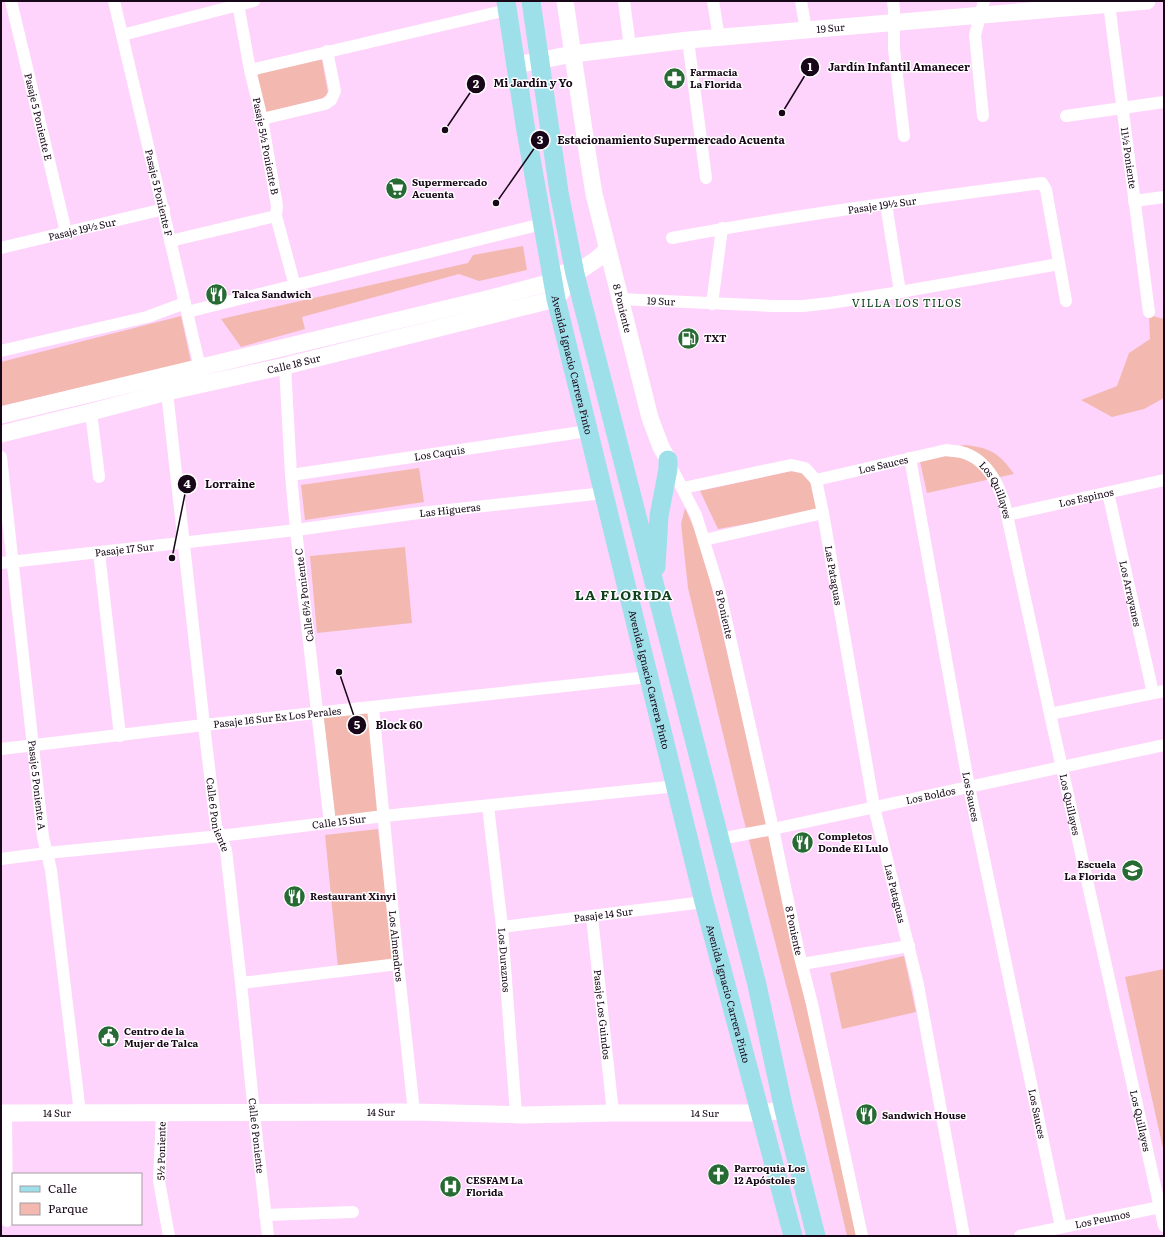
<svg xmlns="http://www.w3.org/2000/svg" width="1165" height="1237" viewBox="0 0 1165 1237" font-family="Literata,serif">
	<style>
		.green { fill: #f3b9b1 }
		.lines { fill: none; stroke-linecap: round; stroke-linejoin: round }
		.street { stroke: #fff; stroke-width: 12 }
		.secondary { stroke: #fff; stroke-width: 17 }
		.primary { stroke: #9ee0e9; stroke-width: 19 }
		.labels { text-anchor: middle; stroke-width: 3; stroke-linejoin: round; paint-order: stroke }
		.street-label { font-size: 10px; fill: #180718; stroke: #fff }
		.poi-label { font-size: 10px; font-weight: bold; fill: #180718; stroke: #fff; text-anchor: start }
		.neighbourhood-label { font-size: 11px; letter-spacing: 1px; fill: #11401c; stroke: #fff }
		.district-label { font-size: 14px; font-weight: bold; letter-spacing: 1px; fill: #11401c; stroke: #fff }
		.leader { fill: none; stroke: #180718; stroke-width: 1.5 }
		.callout-dot { fill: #180718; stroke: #fff; stroke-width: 1.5 }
		.mark-label { font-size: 12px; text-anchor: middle; font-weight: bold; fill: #fff }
		.callout-label { font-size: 11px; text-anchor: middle; font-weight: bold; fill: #180718; stroke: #fff; stroke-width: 3; stroke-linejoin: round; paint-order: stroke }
	</style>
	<rect width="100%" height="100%" fill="#fed4fc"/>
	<path class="green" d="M 319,59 L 322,60 L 328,93 L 323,98 L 266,113 L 255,78 L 261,72 Z
		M 523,246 L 527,270 L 479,281 L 459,274 L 302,317 L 305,329 L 241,347 L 221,319 L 468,263 L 473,255 Z
		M 1149,315 L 1164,319 L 1164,398 L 1144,409 L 1112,417 L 1081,400 L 1117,386 L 1129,353 L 1150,339 Z
		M 181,316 L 191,362 L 1,406 L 1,362 Z
		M 965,445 C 991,448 999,453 1014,474 L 927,493 L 918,453 Z
		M 419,468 L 424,502 L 305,520 L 301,485 Z
		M 796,470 L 806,472 L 814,486 L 817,511 L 718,529 L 700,491 Z
		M 685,508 L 702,546 L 768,825 L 858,1236 L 847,1236 L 817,1106 L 741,809 L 688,588 L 681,524 Z
		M 405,547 L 412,623 L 317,633 L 310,556 Z
		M 368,712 L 379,811 L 332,817 L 322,718 Z
		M 378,829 L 393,960 L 338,968 L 325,835 Z
		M 904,956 L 916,1012 L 842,1029 L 830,973 Z
		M 1164,969 L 1164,1153 L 1125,977 Z"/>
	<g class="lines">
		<g class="street">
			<path id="s1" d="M 11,1 L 66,232"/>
			<path id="s2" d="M 114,1 L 202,376"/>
			<path d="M 624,1 L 630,47"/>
			<path d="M 713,1 L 719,38"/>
			<path d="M 801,1 L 806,30"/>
			<path d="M 893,1 L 894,10 L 894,49 L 904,136"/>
			<path d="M 238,4 L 250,70 L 262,119 L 277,206 L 276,216 L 295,286"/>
			<path d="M 1109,4 L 1149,312"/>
			<path d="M 122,35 L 254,1"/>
			<path d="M 688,40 L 706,178"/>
			<path d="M 250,70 L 507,10"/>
			<path d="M 983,116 L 975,35 L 984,1"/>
			<path d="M 1066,116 L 1164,102"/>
			<path d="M 262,119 L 325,104 L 331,100 L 335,91 L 327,51"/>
			<path d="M 1134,201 L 1164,197"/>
			<path d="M 886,204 L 900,292"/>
			<path d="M 672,238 C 794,215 919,199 1042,183 L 1046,190 L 1066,301"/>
			<path d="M 170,241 L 276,216"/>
			<path d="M 1,248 L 164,209"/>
			<path id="s3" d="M 620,299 L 773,306 L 803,306 L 830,303 L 900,292 L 1059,264"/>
			<path d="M 712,304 L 722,228"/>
			<path d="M 187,312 L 542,224"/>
			<path d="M 1,351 L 147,317 L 185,303"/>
			<path d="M 285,366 L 291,475 L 296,530 L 330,823"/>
			<path id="s4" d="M 167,392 L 204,725 L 216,826 L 226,850 L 241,983 L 254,1113 L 268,1236"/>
			<path d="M 91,412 L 99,477"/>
			<path id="s5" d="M 1,457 L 43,837 L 51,870 L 80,1113"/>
			<path id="s6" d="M 910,458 L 969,787 L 1061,1227"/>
			<path id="s7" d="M 669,463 L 696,515 L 720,593 L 773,829 L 798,949 L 812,1004 L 862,1236"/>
			<path id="s8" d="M 291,475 L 588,431"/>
			<path id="s9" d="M 816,480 L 946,450 C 951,451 957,451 961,452 C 989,459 1002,490 1007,515 L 1050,714 L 1164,1226"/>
			<path id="s10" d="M 816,480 L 823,513 L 874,807 L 918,985 L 964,1236"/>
			<path d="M 683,488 L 791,465 L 805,468 L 816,480"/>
			<path id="s11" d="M 1108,493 L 1153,693"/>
			<path id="s12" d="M 1007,515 L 1164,480"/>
			<path d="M 704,540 L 823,513"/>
			<path d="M 99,553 L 120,736"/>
			<path id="s13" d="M 1,563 L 296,530 L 411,514 L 604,493"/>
			<path id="s14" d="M 373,708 L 398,964 L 414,1112"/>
			<path d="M 1050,714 L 1164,691"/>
			<path id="s15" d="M 1,749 L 204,725 L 648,677"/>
			<path id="s16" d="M 488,806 L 502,927 L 516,1114"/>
			<path id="s17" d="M 720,839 L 773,829 L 1164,745"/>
			<path id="s18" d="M 1,859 L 47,853 L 220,836 L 384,816 L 677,786"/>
			<path id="s19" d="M 592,917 L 613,1113"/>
			<path id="s20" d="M 502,927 L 704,902"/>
			<path d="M 802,964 L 909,946"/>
			<path d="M 241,983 L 398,964"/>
			<path d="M 6,1113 L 7,1221"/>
			<path d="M 162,1113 L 159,1181 L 169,1236"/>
			<path d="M 265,1215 L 353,1212"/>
			<path id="s21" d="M 1020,1236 L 1160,1207"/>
		</g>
		<g class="secondary">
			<path id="s22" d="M 565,1 L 588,157 L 594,194 L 650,418 L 661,447 L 668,460"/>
			<path id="s23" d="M 516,65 L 573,54 L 688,40 L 1147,1"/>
			<path d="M 1,415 L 491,298 L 552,282 L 563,273"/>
			<path id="s24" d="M 1,434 L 91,412 L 167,392 L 285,366 L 556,299 L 575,274 L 597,259 L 607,250"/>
			<path id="s25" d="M 1,1113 L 414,1112 L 524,1115 L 613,1113 L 761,1113 L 784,1110"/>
		</g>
		<g class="primary">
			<path id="s26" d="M 506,1 L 525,125 L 556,299 L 704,902 L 793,1236"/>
			<path d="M 531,1 L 559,192 L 575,274 L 757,985 L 784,1110 L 816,1236"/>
			<path d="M 656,567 L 659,516 L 668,469 L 668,460"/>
		</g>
	</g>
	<defs>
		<symbol id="pharmacy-disc" viewBox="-11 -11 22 22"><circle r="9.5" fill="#276a34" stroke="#fff"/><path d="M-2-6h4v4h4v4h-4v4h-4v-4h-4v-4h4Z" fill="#fff"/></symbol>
		<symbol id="supermarket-disc" viewBox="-11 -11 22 22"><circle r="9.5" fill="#276a34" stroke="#fff"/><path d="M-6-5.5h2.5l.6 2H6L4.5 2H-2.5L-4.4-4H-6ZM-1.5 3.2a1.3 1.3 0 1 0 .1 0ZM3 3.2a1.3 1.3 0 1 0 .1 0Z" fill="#fff"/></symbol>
		<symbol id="restaurant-disc" viewBox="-11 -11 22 22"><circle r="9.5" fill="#276a34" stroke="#fff"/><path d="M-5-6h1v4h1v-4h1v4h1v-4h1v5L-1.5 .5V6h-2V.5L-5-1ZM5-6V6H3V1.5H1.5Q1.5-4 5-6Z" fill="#fff"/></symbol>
		<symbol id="fuel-disc" viewBox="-11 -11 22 22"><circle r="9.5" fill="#276a34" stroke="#fff"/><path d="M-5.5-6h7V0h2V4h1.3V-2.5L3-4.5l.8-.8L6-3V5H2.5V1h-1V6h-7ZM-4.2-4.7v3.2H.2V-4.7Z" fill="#fff"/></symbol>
		<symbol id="school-disc" viewBox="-11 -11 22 22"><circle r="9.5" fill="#276a34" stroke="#fff"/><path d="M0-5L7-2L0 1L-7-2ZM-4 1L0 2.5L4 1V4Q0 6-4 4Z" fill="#fff"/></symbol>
		<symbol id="civic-disc" viewBox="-11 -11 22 22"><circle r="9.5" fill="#276a34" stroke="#fff"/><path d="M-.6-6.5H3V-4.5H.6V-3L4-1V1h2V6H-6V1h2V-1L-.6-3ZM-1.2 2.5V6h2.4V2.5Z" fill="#fff"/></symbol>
		<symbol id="church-disc" viewBox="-11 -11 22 22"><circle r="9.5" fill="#276a34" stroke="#fff"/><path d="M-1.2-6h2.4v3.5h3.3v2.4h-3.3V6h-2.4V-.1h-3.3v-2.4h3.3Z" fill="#fff"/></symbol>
		<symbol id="hospital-disc" viewBox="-11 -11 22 22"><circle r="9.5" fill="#276a34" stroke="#fff"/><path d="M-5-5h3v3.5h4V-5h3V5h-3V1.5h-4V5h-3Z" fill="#fff"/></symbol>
	</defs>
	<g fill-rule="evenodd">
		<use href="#pharmacy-disc" x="662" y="66" width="25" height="25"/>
		<use href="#supermarket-disc" x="384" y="176" width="25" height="25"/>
		<use href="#restaurant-disc" x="204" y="282" width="25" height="25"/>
		<use href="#fuel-disc" x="676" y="326" width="25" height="25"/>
		<use href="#restaurant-disc" x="790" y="830" width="25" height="25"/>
		<use href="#school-disc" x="1120" y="858" width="25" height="25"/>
		<use href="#restaurant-disc" x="282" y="884" width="25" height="25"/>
		<use href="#civic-disc" x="96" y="1024" width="25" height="25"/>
		<use href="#restaurant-disc" x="854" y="1102" width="25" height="25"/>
		<use href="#church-disc" x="706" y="1162" width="25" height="25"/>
		<use href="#hospital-disc" x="438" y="1174" width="25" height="25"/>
	</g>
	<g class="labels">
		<g class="street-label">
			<text dy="4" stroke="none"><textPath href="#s23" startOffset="317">19 Sur</textPath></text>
			<text dy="4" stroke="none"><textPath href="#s1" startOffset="119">Pasaje 5 Poniente E</textPath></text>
			<text transform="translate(266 146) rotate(79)" y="4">Pasaje 5½ Poniente B</text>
			<text transform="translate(1129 158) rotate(82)" y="4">11½ Poniente</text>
			<text dy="4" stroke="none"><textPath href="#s2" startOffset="197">Pasaje 5 Poniente F</textPath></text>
			<text transform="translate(882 205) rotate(-8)" y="4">Pasaje 19½ Sur</text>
			<text transform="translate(82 229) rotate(-13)" y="4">Pasaje 19½ Sur</text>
			<text dy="4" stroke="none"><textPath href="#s3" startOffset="41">19 Sur</textPath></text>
			<text dy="4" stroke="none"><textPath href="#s22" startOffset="313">8 Poniente</textPath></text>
			<text dy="4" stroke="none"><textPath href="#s24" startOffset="301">Calle 18 Sur</textPath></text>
			<text dy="4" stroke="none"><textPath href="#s26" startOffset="370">Avenida Ignacio Carrera Pinto</textPath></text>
			<text dy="4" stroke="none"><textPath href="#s8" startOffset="150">Los Caquis</textPath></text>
			<text dy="4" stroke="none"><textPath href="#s9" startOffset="69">Los Sauces</textPath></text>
			<text dy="4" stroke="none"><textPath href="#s9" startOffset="203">Los Quillayes</textPath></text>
			<text dy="4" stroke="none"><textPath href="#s12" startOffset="81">Los Espinos</textPath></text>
			<text dy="4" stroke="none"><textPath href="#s13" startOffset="452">Las Higueras</textPath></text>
			<text dy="4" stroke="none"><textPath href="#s13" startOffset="124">Pasaje 17 Sur</textPath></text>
			<text dy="4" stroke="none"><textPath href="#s10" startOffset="97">Las Pataguas</textPath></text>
			<text dy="4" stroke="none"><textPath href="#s11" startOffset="103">Los Arrayanes</textPath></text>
			<text transform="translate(304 595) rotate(-97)" y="4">Calle 6½ Poniente C</text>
			<text dy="4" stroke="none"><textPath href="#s7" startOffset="162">8 Poniente</textPath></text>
			<text dy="4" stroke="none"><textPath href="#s26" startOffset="694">Avenida Ignacio Carrera Pinto</textPath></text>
			<text dy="4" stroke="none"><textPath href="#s15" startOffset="278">Pasaje 16 Sur Ex Los Perales</textPath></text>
			<text dy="4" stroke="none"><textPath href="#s5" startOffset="330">Pasaje 5 Poniente A</textPath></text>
			<text dy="4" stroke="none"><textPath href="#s17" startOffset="215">Los Boldos</textPath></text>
			<text dy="4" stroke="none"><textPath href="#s6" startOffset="344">Los Sauces</textPath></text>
			<text dy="4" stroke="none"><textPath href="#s9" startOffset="527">Los Quillayes</textPath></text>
			<text dy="4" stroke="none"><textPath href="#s4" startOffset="426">Calle 6 Poniente</textPath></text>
			<text dy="4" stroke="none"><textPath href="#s18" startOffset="340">Calle 15 Sur</textPath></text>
			<text dy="4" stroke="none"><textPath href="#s10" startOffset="421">Las Pataguas</textPath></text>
			<text dy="4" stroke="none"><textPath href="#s20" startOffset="102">Pasaje 14 Sur</textPath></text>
			<text dy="4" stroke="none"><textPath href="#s7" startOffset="486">8 Poniente</textPath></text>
			<text dy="4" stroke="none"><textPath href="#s14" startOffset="239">Los Almendros</textPath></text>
			<text dy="4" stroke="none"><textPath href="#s16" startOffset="155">Los Duraznos</textPath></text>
			<text dy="4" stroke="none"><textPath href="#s26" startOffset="1018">Avenida Ignacio Carrera Pinto</textPath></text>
			<text dy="4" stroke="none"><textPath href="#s19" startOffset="98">Pasaje Los Guindos</textPath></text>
			<text dy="4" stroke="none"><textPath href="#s25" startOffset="380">14 Sur</textPath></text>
			<text dy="4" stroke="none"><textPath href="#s25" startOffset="56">14 Sur</textPath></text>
			<text dy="4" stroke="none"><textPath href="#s25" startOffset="704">14 Sur</textPath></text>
			<text dy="4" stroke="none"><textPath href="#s6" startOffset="668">Los Sauces</textPath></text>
			<text dy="4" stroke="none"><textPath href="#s9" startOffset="851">Los Quillayes</textPath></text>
			<text dy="4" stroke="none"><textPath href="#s4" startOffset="750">Calle 6 Poniente</textPath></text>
			<text transform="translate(161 1151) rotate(-89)" y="4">5½ Poniente</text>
			<text dy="4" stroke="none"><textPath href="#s21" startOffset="84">Los Peumos</textPath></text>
		</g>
		<g class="poi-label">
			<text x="690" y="76">Farmacia<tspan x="690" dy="12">La Florida</tspan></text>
			<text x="412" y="186">Supermercado<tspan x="412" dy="12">Acuenta</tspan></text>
			<text x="232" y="298">Talca Sandwich</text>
			<text x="704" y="342">TXT</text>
			<text x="818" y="840">Completos<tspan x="818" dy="12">Donde El Lulo</tspan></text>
			<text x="1116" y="868" text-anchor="end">Escuela<tspan x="1116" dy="12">La Florida</tspan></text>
			<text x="310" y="900">Restaurant Xinyi</text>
			<text x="124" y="1035">Centro de la<tspan x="124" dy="12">Mujer de Talca</tspan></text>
			<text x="882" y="1119">Sandwich House</text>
			<text x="734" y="1172">Parroquia Los<tspan x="734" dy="12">12 Apóstoles</tspan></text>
			<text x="466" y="1184">CESFAM La<tspan x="466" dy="12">Florida</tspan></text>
		</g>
		<g class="neighbourhood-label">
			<text x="907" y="307">VILLA LOS TILOS</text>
		</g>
		<g class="district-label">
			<text x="624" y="600">LA FLORIDA</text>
		</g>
	</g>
	<path class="leader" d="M782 113L810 67M445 130L476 84M496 203L540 140M172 558L187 484M339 672L357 725"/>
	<g class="callout-dot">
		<circle cx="782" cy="113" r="4"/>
		<circle cx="445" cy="130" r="4"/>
		<circle cx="496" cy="203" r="4"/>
		<circle cx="172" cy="558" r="4"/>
		<circle cx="339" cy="672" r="4"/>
		<circle cx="810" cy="67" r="10"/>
		<circle cx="476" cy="84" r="10"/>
		<circle cx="540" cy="140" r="10"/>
		<circle cx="187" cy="484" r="10"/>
		<circle cx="357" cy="725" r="10"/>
	</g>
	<g class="mark-label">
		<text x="810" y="71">1</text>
		<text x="476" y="88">2</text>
		<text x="540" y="144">3</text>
		<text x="187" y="488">4</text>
		<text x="357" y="729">5</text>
	</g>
	<g class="callout-label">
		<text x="899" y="71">Jardín Infantil Amanecer</text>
		<text x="533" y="87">Mi Jardín y Yo</text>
		<text x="671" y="144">Estacionamiento Supermercado Acuenta</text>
		<text x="230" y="488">Lorraine</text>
		<text x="399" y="729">Block 60</text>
	</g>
	<rect width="1165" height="1237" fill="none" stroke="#180718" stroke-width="4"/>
	<rect x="12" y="1173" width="130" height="52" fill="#ffffff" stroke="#a39ca3"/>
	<rect x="20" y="1186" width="20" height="6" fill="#9ee0e9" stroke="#a39ca3"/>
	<text x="48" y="1193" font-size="12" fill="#180718">Calle</text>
	<rect x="20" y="1203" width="20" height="12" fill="#f3b9b1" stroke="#a39ca3"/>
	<text x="48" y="1213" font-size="12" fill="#180718">Parque</text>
</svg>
